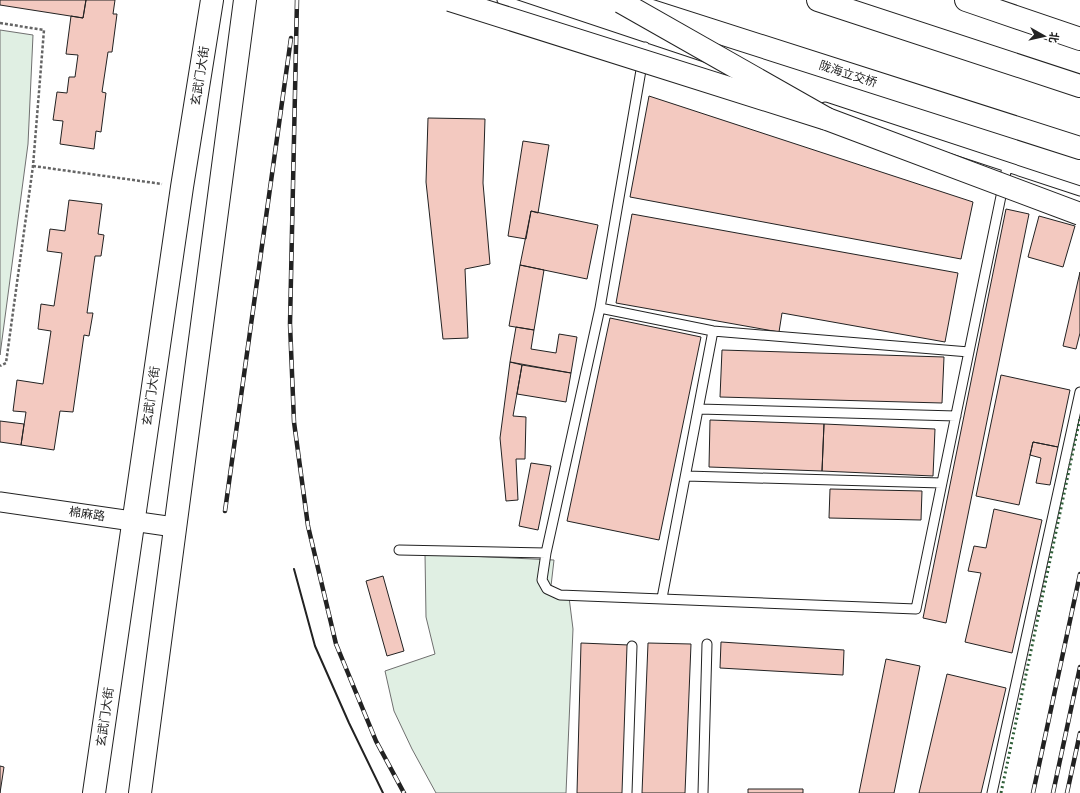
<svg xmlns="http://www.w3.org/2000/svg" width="1080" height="793" viewBox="0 0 1080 793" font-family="Commissioner,'Noto Sans SC',sans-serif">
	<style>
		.green { fill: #e0efe3; stroke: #6f6f6f }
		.building { fill: #f3c9c0; stroke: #222 }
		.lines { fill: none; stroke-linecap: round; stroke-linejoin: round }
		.service-casing { stroke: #222; stroke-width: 11 }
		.minor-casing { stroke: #222; stroke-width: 21 }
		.secondary-casing { stroke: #222; stroke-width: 24 }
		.trunk-casing { stroke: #222; stroke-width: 24 }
		.path { stroke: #646464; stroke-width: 2.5; stroke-dasharray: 3 2; stroke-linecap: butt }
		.service { stroke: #fff; stroke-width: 9 }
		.minor { stroke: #fff; stroke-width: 19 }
		.secondary { stroke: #fff; stroke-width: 22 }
		.trunk { stroke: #fff; stroke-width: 22 }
		.rail-casing { stroke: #222; stroke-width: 4.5 }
		.rail { stroke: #fff; stroke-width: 3; stroke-dasharray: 9; stroke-linecap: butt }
		.secondary-bridge-casing { stroke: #222; stroke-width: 24; stroke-linecap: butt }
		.trunk-bridge-casing { stroke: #222; stroke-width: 24; stroke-linecap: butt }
		.secondary-bridge { stroke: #fff; stroke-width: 22 }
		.trunk-bridge { stroke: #fff; stroke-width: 22 }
		.hedge { stroke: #2f5e38; stroke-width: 3; stroke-dasharray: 2 3; stroke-linecap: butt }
		.wall { stroke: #222; stroke-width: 2 }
		.labels { text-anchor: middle; stroke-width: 3; stroke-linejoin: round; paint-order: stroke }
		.street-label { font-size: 12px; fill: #222; stroke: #fff }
	</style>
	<rect width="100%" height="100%" fill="#fff"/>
	<path class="green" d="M 0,30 L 33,35 L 28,144 L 0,355 Z
		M 425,554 L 554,560 L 551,586 L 569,597 L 573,629 L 566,793 L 436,793 L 412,749 L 394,711 L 385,671 L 435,654 L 426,617 Z"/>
	<path class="building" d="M 0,0 L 86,0 L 83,18 L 0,5 Z
		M 86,0 L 115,0 L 113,14 L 117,14 L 112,52 L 108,52 L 102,92 L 106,93 L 101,132 L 96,131 L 94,149 L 60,144 L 63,121 L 53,120 L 57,92 L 67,93 L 69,77 L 75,77 L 78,55 L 66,54 L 71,16 L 83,18 Z
		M 649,96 L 973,202 L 961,259 L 630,197 Z
		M 428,118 L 485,119 L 483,183 L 490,264 L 465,269 L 468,338 L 443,339 L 426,182 Z
		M 523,141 L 549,145 L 538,213 L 531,211 L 526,239 L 508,236 Z
		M 69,200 L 102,204 L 98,234 L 104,235 L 101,256 L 95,256 L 87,313 L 93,313 L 89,336 L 84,335 L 73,412 L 60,411 L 54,450 L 21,445 L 26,412 L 13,411 L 17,380 L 43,384 L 51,331 L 38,329 L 41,304 L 54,306 L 62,253 L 47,251 L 50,229 L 65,231 Z
		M 1006,209 L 1029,214 L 946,623 L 923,618 Z
		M 531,211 L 598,225 L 587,279 L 520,265 Z
		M 632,214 L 958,273 L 945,342 L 782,313 L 779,332 L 616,303 Z
		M 1039,216 L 1075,226 L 1063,267 L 1028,257 Z
		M 520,265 L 544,270 L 534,330 L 509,326 Z
		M 1080,272 L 1080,333 L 1076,349 L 1063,346 Z
		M 610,318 L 701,337 L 659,540 L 567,521 Z
		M 516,327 L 534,330 L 531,349 L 556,353 L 559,334 L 577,337 L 571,373 L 510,362 Z
		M 722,350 L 944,357 L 942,403 L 720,397 Z
		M 510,362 L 522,365 L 513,416 L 526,417 L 525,459 L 516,459 L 518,500 L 506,501 L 500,438 Z
		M 522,365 L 571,373 L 566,402 L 517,394 Z
		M 1001,375 L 1070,390 L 1058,447 L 1033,442 L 1019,505 L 976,496 Z
		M 710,420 L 824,424 L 822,471 L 709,467 Z
		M 0,421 L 24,424 L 21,445 L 0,442 Z
		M 824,424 L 935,429 L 933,476 L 822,471 Z
		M 1033,442 L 1058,447 L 1050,485 L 1036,483 L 1041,458 L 1030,455 Z
		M 531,463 L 551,466 L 538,530 L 519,526 Z
		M 830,489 L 922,491 L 921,520 L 829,518 Z
		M 994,509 L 1042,520 L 1012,653 L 965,642 L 981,573 L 968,571 L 974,546 L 986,548 Z
		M 383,576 L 404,651 L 387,656 L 366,581 Z
		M 721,642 L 844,650 L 843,675 L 720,668 Z
		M 581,643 L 629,645 L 625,793 L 577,793 Z
		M 648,643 L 691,644 L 685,793 L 642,793 Z
		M 886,659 L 920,666 L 894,793 L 859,793 Z
		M 947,674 L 1006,688 L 981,793 L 919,793 Z
		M 0,766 L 4,767 L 0,793 Z
		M 748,789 L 803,789 L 803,793 L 748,793 Z"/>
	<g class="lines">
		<defs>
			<path id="service" d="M 502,0 L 736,78
				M 645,47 L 600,308 L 546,553 L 542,580 L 547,589 L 560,595 L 916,609 L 1007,167
				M 825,107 L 1080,191
				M 600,308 L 713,331 L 969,352
				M 699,409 L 956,416
				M 686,476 L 942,483
				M 399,550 L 546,553
				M 662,598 L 713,331
				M 627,793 L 632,646
				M 703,793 L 707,644
				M 992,793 L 1080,392"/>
			<path id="minor" d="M 0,502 L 174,527"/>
			<path id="secondary" d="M 966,0 L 1080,39
				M 94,793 L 182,187 L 212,0
				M 140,793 L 245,0"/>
			<path id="trunk" d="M 818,0 L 1080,86
				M 642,8 L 1080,148"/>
		</defs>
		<use href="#service" class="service-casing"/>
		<use href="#minor" class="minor-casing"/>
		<use href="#secondary" class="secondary-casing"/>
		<use href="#trunk" class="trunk-casing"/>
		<path class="path" d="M 0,23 L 44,30 L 33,166 L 6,363 L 0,366
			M 33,166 L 162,184"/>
		<use href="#service" class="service"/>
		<use href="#minor" class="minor"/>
		<use href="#secondary" class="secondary"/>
		<use href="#trunk" class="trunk"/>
		<defs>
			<path id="rail" d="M 297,0 L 290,324 L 294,422 L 308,526 L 336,644 L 376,741 L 404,793
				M 225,511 L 291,38
				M 1033,793 L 1080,574
				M 1053,793 L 1080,667
				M 1067,793 L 1080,733"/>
		</defs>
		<use href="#rail" class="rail-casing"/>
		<use href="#rail" class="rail"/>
		<defs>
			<path id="secondary-bridge" d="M 450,0 L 827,119 L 1080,214"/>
			<path id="trunk-bridge" d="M 621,2 L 827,119"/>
		</defs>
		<use href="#secondary-bridge" class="secondary-bridge-casing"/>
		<use href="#trunk-bridge" class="trunk-bridge-casing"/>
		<use href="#secondary-bridge" class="secondary-bridge"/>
		<use href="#trunk-bridge" class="trunk-bridge"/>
		<path class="hedge" d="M 1001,793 L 1080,418"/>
		<path class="wall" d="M 294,569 L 315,646 L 349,723 L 383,793"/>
	</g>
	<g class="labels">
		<g class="street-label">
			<text transform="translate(848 74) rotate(18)" y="4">陇海立交桥</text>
			<text transform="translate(200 76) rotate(-81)" y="4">玄武门大街</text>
			<text transform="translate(151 396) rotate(-82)" y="4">玄武门大街</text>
			<text transform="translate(87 514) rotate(8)" y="4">棉麻路</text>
			<text transform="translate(105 717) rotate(-82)" y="4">玄武门大街</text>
		</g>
	</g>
	<g transform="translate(1044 36) rotate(98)" stroke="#ffffff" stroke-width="3" paint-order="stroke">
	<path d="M0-3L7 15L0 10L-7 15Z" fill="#222222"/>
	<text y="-6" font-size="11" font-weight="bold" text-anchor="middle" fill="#222222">北</text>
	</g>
</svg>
